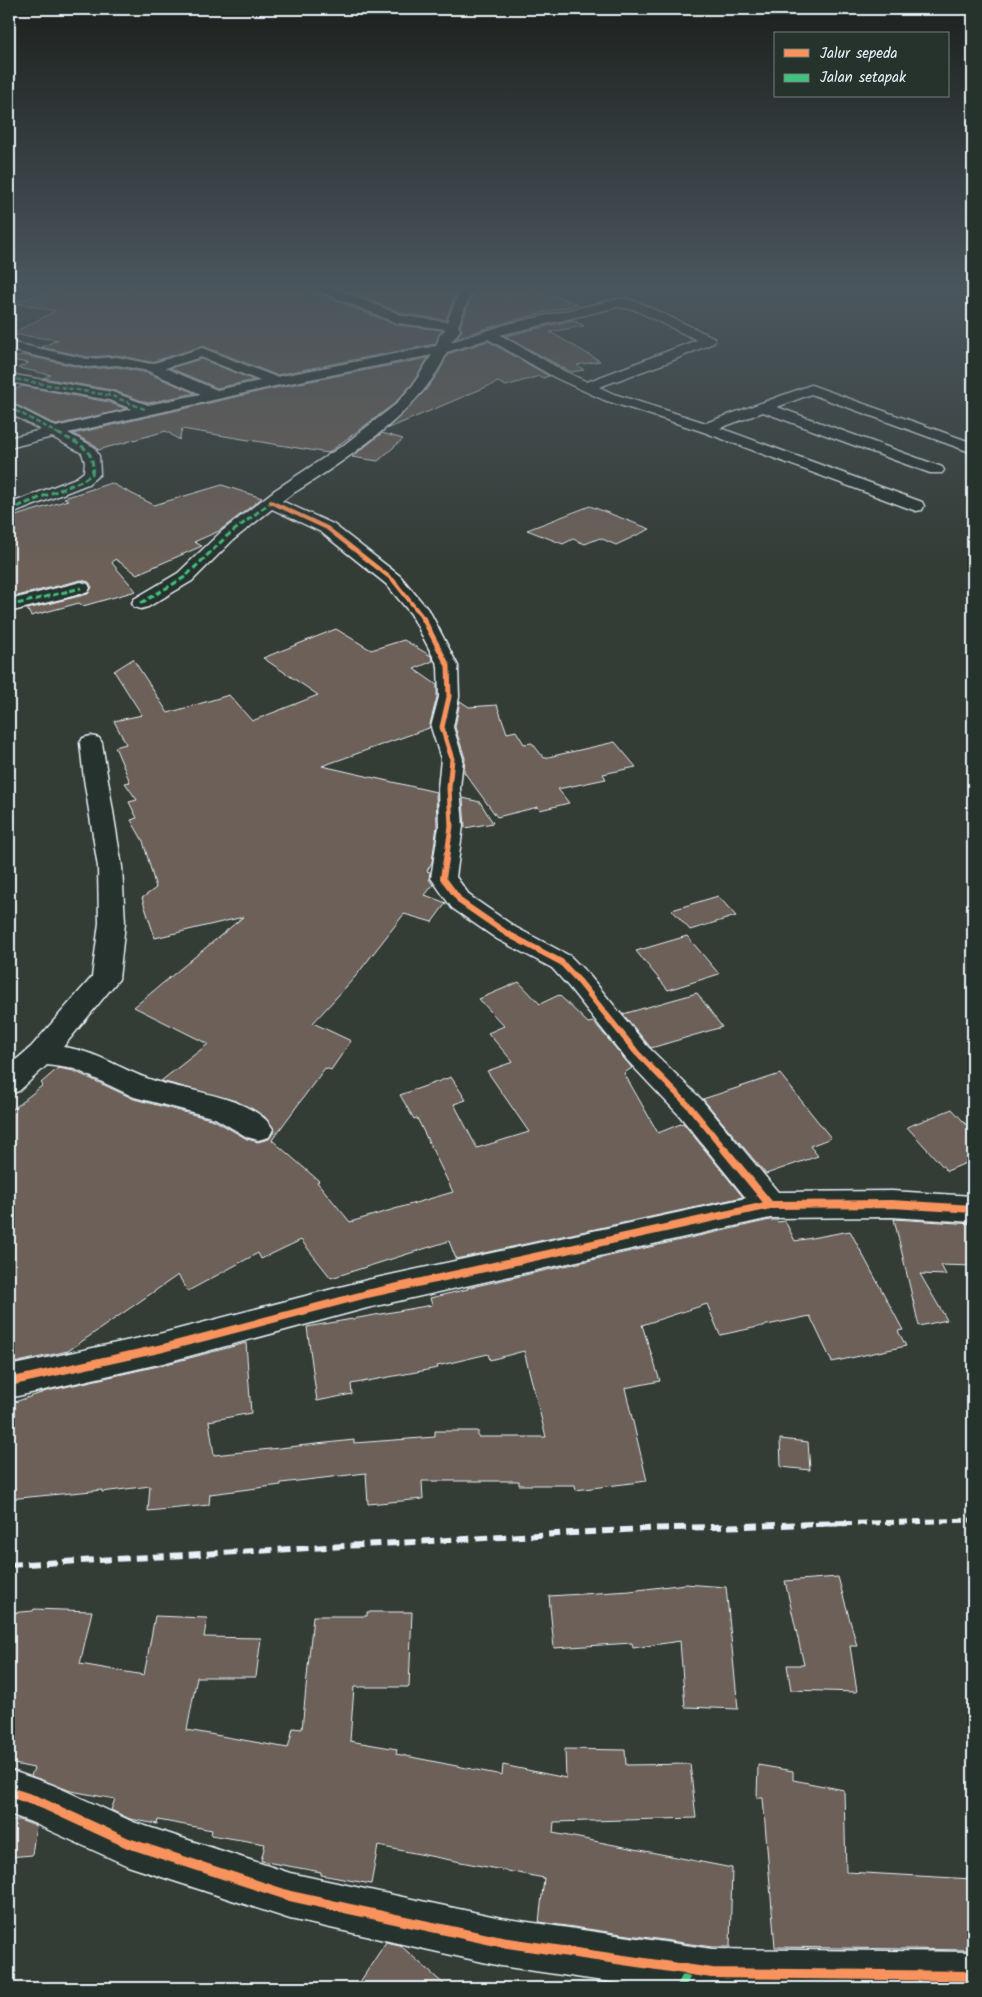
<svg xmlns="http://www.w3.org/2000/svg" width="982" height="1997" viewBox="0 0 982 1997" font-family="Kalam,sans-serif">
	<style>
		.building { fill: #6c6058; stroke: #e8f1f8 }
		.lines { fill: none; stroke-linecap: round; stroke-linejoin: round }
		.minor-casing { stroke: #e8f1f8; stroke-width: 3 }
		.minor { fill: #26332d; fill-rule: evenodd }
		.rail-far1 { stroke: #e8f1f8; stroke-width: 5; stroke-dasharray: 9 5; stroke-linecap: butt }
		.rail { stroke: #e8f1f8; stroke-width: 6; stroke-dasharray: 12 6; stroke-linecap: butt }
		.quiet-far2 { stroke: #40c37c; stroke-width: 2.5; stroke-dasharray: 5 2.5; stroke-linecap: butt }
		.quiet-far1 { stroke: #40c37c; stroke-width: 3; stroke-dasharray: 6 3; stroke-linecap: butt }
		.quiet { stroke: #40c37c; stroke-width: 8; stroke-dasharray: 16 8; stroke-linecap: butt }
		.cycleway-far4-casing { stroke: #26332d; stroke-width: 5.5 }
		.cycleway-far3-casing { stroke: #26332d; stroke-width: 8 }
		.cycleway-far2-casing { stroke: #26332d; stroke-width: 9 }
		.cycleway-far1-casing { stroke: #26332d; stroke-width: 11 }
		.cycleway-casing { stroke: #26332d; stroke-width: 13 }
		.cycleway-far4 { stroke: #f8935d; stroke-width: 4 }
		.cycleway-far3 { stroke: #f8935d; stroke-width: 5 }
		.cycleway-far2 { stroke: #f8935d; stroke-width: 6 }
		.cycleway-far1 { stroke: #f8935d; stroke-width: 8 }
		.cycleway { stroke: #f8935d; stroke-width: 10 }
	</style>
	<rect width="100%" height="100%" fill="#343c36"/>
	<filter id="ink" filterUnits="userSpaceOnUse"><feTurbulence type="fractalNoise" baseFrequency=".02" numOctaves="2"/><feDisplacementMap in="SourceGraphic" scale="10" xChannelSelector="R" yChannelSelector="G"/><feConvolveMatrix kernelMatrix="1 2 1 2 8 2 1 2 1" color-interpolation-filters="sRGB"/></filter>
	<g filter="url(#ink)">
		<path class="building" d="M 74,286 L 310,286 L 313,291 L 396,325 L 442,330 L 435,344 L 276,375 L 203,346 L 151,362 L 117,355 L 88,357 L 41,347 L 58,340 L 11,334 L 55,311 L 12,302 Z
			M 332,286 L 463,286 L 455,296 L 446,320 L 404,314 Z
			M 479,286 L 524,286 L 578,304 L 507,322 L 456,338 L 462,331 L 460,326 L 471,298 Z
			M 573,320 L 584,326 L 550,332 L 600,361 L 577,365 L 584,370 L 571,372 L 505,336 Z
			M 488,341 L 549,376 L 543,378 L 539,376 L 506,386 L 498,382 L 387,429 L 425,391 L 439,372 L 448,354 Z
			M 23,355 L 88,369 L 117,367 L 147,373 L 195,393 L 148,403 L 112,390 L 43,378 L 51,375 L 18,368 L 29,363 L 11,360 Z
			M 428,358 L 412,384 L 394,404 L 328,453 L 182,429 L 179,440 L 166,431 L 98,450 L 95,445 L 73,434 L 275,388 Z
			M 201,359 L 254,380 L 217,388 L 170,368 Z
			M 23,386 L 108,402 L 126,409 L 56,425 L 9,401 L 9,392 Z
			M 382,433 L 403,439 L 378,461 L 352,457 Z
			M 111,483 L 154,505 L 222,485 L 262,498 L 219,531 L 194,542 L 202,546 L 137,574 L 115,559 L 112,563 L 136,591 L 83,606 L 79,603 L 31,616 L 27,609 L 88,594 L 92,587 L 89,582 L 81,580 L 13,597 L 9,592 L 9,518 L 68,500 L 64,498 Z
			M 590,506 L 650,529 L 616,545 L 600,538 L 585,544 L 573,539 L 563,544 L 527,530 Z
			M 336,629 L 371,650 L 404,640 L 431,656 L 433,661 L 414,669 L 437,685 L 437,697 L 429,728 L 322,766 L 436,792 L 437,826 L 432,862 L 427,871 L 430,872 L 429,879 L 433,885 L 425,895 L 446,903 L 432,922 L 404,914 L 355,977 L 313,1023 L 351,1041 L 331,1070 L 325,1068 L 272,1140 L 319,1181 L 317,1182 L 350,1222 L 453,1192 L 417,1118 L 414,1119 L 400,1095 L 451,1077 L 466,1100 L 454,1104 L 477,1148 L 529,1132 L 487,1071 L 513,1062 L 488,1033 L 504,1026 L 479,999 L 519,982 L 540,1004 L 559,995 L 588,1023 L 594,1022 L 632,1068 L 624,1073 L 658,1133 L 683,1123 L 743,1197 L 456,1259 L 449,1241 L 331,1278 L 301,1240 L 261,1259 L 258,1253 L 188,1291 L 178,1275 L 68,1351 L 9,1364 L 9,1112 L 43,1085 L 41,1083 L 58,1068 L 74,1071 L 134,1099 L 214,1120 L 247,1139 L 258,1142 L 269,1139 L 275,1130 L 265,1117 L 236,1101 L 161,1081 L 208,1044 L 134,1007 L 243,917 L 155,938 L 142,898 L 156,888 L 143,841 L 131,820 L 137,818 L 129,802 L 137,800 L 125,783 L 130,782 L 115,747 L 126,744 L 114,721 L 142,715 L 114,671 L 133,659 L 168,713 L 229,695 L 252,721 L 318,695 L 263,658 Z
			M 460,701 L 469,707 L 497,705 L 507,733 L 516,731 L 524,744 L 532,743 L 544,758 L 615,742 L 636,767 L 603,774 L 606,779 L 558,789 L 569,803 L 540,810 L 538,807 L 497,817 L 464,772 L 465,758 L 455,727 Z
			M 463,798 L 480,802 L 493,823 L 465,828 Z
			M 718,896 L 736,916 L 690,930 L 672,910 Z
			M 687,936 L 719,974 L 668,990 L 636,951 Z
			M 697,993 L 722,1027 L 651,1048 L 623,1014 Z
			M 780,1074 L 831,1138 L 810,1146 L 818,1156 L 766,1174 L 703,1099 Z
			M 952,1109 L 973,1132 L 973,1160 L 947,1171 L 907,1127 Z
			M 894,1219 L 973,1224 L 973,1266 L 941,1265 L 946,1275 L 920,1274 L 947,1320 L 919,1326 Z
			M 770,1220 L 776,1220 L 778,1222 L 785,1221 L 795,1241 L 850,1231 L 903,1330 L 898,1331 L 906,1346 L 832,1362 L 810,1316 L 720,1335 L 707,1304 L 642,1325 L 660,1381 L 625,1388 L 647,1481 L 576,1490 L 575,1485 L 519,1485 L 519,1481 L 422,1481 L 423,1499 L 368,1504 L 366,1473 L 281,1483 L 281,1485 L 210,1494 L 209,1505 L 148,1511 L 150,1486 L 102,1492 L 102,1490 L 9,1499 L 9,1404 L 47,1391 L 163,1365 L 246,1343 L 251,1413 L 209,1421 L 214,1455 L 354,1440 L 354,1443 L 435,1437 L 435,1431 L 478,1431 L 478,1437 L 546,1437 L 524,1351 L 490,1360 L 488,1354 L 437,1366 L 438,1368 L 351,1384 L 352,1394 L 317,1401 L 307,1327 L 432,1305 L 430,1298 L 468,1289 L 467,1288 Z
			M 780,1439 L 808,1442 L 810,1470 L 781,1467 Z
			M 838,1577 L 857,1646 L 850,1646 L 857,1692 L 791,1690 L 787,1665 L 804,1665 L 785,1581 Z
			M 685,1584 L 726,1587 L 738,1709 L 685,1707 L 680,1641 L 633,1648 L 632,1643 L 554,1648 L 549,1596 L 630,1591 Z
			M 34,1609 L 92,1611 L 80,1664 L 144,1675 L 155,1616 L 207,1618 L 204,1637 L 261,1638 L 256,1677 L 197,1677 L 187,1730 L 288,1748 L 293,1728 L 302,1729 L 313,1616 L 367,1616 L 367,1612 L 412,1612 L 409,1687 L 354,1687 L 350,1741 L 397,1749 L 396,1754 L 502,1775 L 503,1765 L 566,1778 L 565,1749 L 625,1750 L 626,1765 L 690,1764 L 696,1818 L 554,1822 L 553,1833 L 732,1868 L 730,1947 L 712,1947 L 539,1922 L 544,1878 L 378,1846 L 371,1884 L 321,1875 L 321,1872 L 261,1861 L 265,1844 L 211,1835 L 212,1830 L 158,1820 L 157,1824 L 130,1819 L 111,1810 L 115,1799 L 71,1791 L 31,1776 L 34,1768 L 9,1763 L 9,1613 L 33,1611 Z
			M 758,1765 L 793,1771 L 793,1780 L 844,1790 L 846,1872 L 973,1879 L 973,1950 L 775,1947 L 763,1798 L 757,1798 Z
			M 9,1820 L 19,1820 L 36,1826 L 32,1855 L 9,1857 Z
			M 386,1942 L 400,1945 L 448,1988 L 356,1988 Z"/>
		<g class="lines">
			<defs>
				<path id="minor" d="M 312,286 L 328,286 L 404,316 L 447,322 L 457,297 L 465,286 L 477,286 L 469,297 L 458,326 L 460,330 L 451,342 L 508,324 L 623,298 L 640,303 L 713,337 L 715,340 L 713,343 L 671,361 L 599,387 L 614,394 L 706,423 L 811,385 L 973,443 L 973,453 L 811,394 L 777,407 L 942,467 L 944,470 L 942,473 L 930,473 L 763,412 L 720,428 L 922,502 L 924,506 L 922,510 L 916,511 L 701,431 L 604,400 L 554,377 L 488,339 L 447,352 C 426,404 360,450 314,480 C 304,487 292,493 282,501 L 333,524 L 400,576 L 430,612 L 458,666 L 459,697 L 453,727 L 463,759 L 460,788 L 463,826 L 456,877 L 470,896 L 515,927 L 570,956 L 589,975 L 647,1046 L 701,1099 L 778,1192 L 892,1191 L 973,1196 L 973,1222 L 892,1217 L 770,1218 L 367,1308 L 163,1363 L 9,1398 L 9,1366 L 163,1333 L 367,1280 L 746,1198 L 679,1115 L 627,1060 L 569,987 L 552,968 L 497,939 L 452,908 L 431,878 L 439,826 L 438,788 L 441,759 L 431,727 L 439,697 L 438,666 L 411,614 L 386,584 L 321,532 L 272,509 L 233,540 L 192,581 L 148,607 L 141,609 L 134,607 L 132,603 L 134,599 L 178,573 L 221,532 L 275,490 L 345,444 L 395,405 L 413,385 L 432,355 L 275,386 L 68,433 L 94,447 L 99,456 L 100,474 L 88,484 L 9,515 L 9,504 L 76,478 L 84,472 L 85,462 L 82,453 L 52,437 L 9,448 L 9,438 L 41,430 L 9,413 L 9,403 L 56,427 L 132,409 L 109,400 L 9,382 L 9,374 L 112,392 L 148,405 L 201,394 L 148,371 L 117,365 L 88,367 L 9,350 L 9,342 L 88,359 L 117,357 L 151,364 L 202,348 L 276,377 L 436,346 L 440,335 L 446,329 L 397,323 L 314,289 ZM 618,307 L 633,309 L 697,340 L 587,382 L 564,371 L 500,335 ZM 201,357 L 260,381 L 217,390 L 165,368 Z
					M 81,582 L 88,584 L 90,588 L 88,592 L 9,612 L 9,600 Z
					M 91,736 L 99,738 L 102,743 L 122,867 L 125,923 L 119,979 L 63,1047 C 97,1051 121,1070 152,1080 C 185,1091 255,1097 273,1129 L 269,1137 L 258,1140 L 247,1137 L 215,1118 L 134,1097 L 75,1069 L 47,1065 L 19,1091 L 9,1094 L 9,1066 L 31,1047 L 92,977 L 99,923 L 98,867 L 84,779 L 80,743 L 83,738 Z
					M 9,1770 L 53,1785 L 133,1822 L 290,1873 L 501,1918 L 712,1949 L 973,1952 L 973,1988 L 651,1988 L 501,1966 L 290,1919 L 128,1866 L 31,1822 L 9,1814 Z"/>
			</defs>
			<use href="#minor" class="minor-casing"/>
			<use href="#minor" class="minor"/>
			<path class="rail-far1" d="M 801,1525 L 973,1520"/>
			<path class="rail" d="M 9,1565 L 643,1529 L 847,1523"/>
			<path class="quiet-far2" d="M 9,378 L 112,396 L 147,410
				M 9,407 L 57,433"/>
			<path class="quiet-far1" d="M 9,510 L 82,481 L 92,474 C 97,447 75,443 55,432
				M 141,603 L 185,577 L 227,536 L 271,502 L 274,503
				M 9,606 L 81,588"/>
			<path class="quiet" d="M 916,1975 L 923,1988
				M 680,1988 L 689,1971"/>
			<defs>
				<path id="cycleway-far4" d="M 271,502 L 327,528 L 393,580 L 424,619"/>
				<path id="cycleway-far3" d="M 423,618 L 448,666 L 449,697 L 442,727 L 452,759 L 449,788 L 451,826 L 447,854"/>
				<path id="cycleway-far2" d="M 447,853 L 443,878 L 461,902 L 506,933 L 561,962 L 579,981 L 637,1053 L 690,1107 L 725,1150"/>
				<path id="cycleway-far1" d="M 724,1149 L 770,1205
					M 9,1382 L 163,1348 L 367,1294 L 770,1205 L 892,1204 L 973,1209"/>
				<path id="cycleway" d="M 9,1792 L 37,1801 L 128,1843 L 290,1896 L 501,1942 L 712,1973 L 973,1976"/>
			</defs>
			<use href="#cycleway-far4" class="cycleway-far4-casing"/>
			<use href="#cycleway-far3" class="cycleway-far3-casing"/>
			<use href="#cycleway-far2" class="cycleway-far2-casing"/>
			<use href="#cycleway-far1" class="cycleway-far1-casing"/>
			<use href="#cycleway" class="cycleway-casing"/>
			<use href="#cycleway-far4" class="cycleway-far4"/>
			<use href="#cycleway-far3" class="cycleway-far3"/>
			<use href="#cycleway-far2" class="cycleway-far2"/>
			<use href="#cycleway-far1" class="cycleway-far1"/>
			<use href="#cycleway" class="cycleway"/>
		</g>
	</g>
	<linearGradient id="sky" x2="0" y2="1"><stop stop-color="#1d211e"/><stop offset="0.51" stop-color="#4a565d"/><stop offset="1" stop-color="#4a565d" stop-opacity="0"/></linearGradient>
	<rect width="982" height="565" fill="url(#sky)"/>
	<rect width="982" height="1997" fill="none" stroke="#26332d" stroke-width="30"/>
	<rect x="15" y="15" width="952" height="1967" fill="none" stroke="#e8f1f8" stroke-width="2" filter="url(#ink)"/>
	<rect x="774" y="32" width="175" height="65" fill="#26332d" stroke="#747f7e"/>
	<rect x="784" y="49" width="25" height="8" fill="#f8935d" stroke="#747f7e"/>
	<text x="820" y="58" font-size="15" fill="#e8f1f8">Jalur sepeda</text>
	<rect x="784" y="74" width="25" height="8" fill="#40c37c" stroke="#747f7e"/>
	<text x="820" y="82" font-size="15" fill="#e8f1f8">Jalan setapak</text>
</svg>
